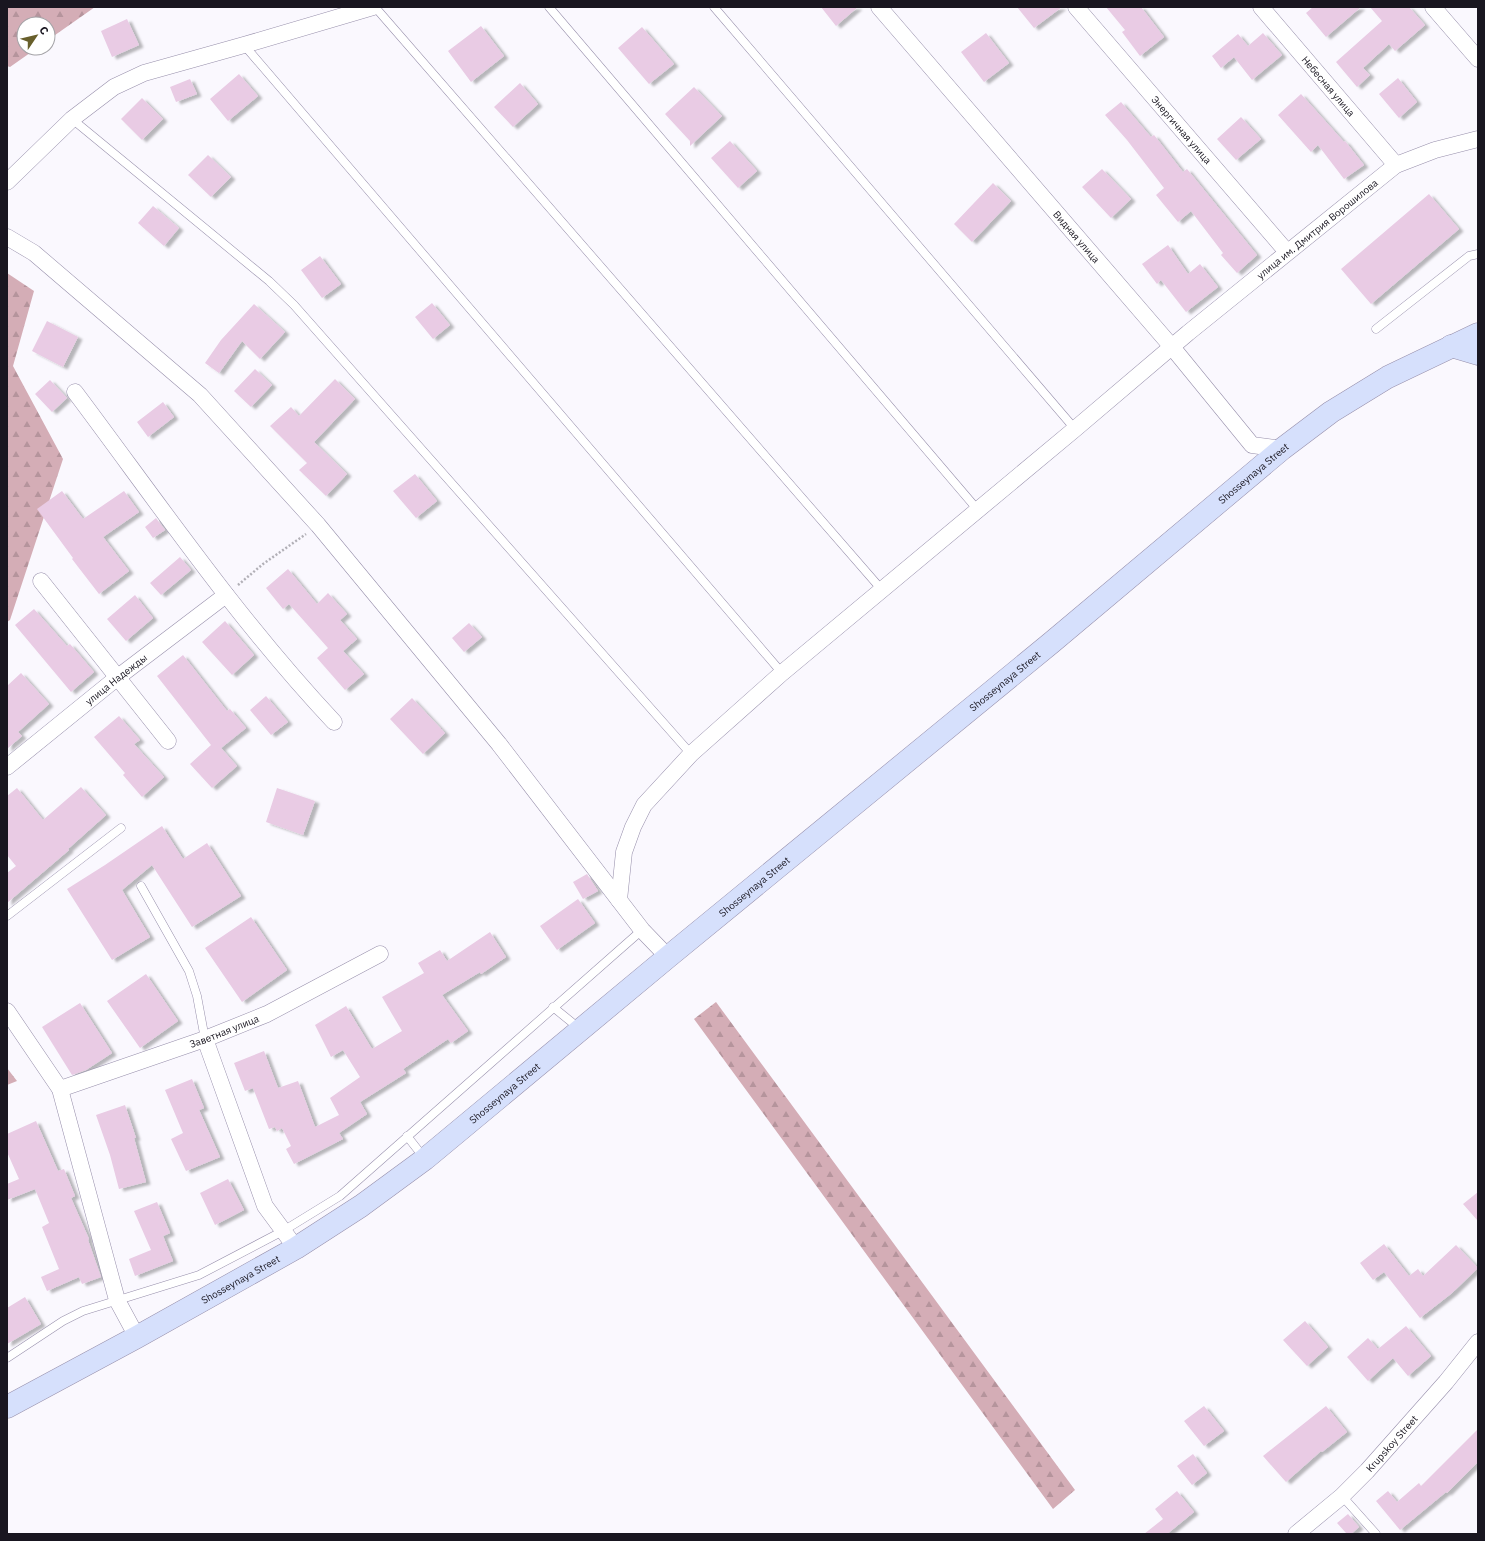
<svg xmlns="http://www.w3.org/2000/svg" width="1485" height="1541" viewBox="0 0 1485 1541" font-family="'IBM Plex Sans',sans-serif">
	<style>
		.forest { fill: url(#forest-firs) }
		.building { fill: #e9cbe4; filter: url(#shadow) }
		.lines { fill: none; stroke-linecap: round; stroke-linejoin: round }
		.lane-casing { stroke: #978fab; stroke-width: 9 }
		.street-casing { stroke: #978fab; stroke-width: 17 }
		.secondary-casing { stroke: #978fab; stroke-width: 23 }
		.path { stroke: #b2b0b7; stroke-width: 2.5; stroke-dasharray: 2 2; stroke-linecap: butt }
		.lane { stroke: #fff; stroke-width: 8 }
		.street { stroke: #fff; stroke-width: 16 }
		.secondary { stroke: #d6e0fc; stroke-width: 22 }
		.labels { text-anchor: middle; stroke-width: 3; stroke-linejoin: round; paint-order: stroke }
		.street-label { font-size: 10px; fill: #191620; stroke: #fff }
	</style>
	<defs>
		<pattern id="forest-firs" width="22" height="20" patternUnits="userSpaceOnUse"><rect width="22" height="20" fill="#d4adb6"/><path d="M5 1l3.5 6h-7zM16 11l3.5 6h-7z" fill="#b5949c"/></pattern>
		<filter id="shadow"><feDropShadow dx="4.5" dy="2.5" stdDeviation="1" flood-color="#0004"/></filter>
	</defs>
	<rect width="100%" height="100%" fill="#faf8fe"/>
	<path class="forest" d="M 7,7 L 95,7 L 48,40 L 48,24 L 24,24 L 24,48 L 37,48 L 10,67 L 7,66 Z
		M 7,273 L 34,291 L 13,366 L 63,459 L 10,620 L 7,622 Z
		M 716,1002 L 1075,1490 L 1053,1509 L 694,1019 Z
		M 7,1068 L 17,1081 L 7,1085 Z"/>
	<path class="building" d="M 821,7 L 858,7 L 836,26 Z
		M 1017,7 L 1062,7 L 1034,28 Z
		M 1106,7 L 1141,7 L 1164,37 L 1140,56 L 1122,32 L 1125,30 Z
		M 1313,7 L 1361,7 L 1326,37 L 1306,13 Z
		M 1370,7 L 1409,7 L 1425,25 L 1395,51 L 1389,44 L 1363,68 L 1370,75 L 1357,87 L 1336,62 L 1382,21 Z
		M 127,19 L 139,45 L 112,57 L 101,31 Z
		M 481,26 L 504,56 L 471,82 L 448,51 Z
		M 642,27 L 674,64 L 649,84 L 618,48 Z
		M 986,33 L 1009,63 L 984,82 L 961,52 Z
		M 1263,33 L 1282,55 L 1252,80 L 1234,57 L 1221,68 L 1212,56 L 1238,34 L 1248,46 Z
		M 239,74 L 258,96 L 228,121 L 210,99 Z
		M 1398,78 L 1417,102 L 1399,118 L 1379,94 Z
		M 190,79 L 197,94 L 176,102 L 170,87 Z
		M 520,83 L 538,104 L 513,127 L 494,107 Z
		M 694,87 L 722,116 L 690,146 L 690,141 L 665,114 Z
		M 1301,94 L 1344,142 L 1345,141 L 1364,165 L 1344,179 L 1318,145 L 1311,152 L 1278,115 Z
		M 142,98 L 163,119 L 142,140 L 121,119 Z
		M 1121,102 L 1151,137 L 1154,135 L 1183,172 L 1187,169 L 1257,255 L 1237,273 L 1221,255 L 1223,253 L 1191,211 L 1178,222 L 1156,195 L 1164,188 L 1127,140 L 1105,115 Z
		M 1241,117 L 1261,139 L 1236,160 L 1217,139 Z
		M 730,141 L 757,171 L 738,188 L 711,158 Z
		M 208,155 L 231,177 L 211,197 L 188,175 Z
		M 1102,169 L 1131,199 L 1111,218 L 1082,187 Z
		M 993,183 L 1011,201 L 972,242 L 954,224 Z
		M 1429,194 L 1459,229 L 1371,304 L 1341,269 Z
		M 153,206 L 179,228 L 164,246 L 138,223 Z
		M 1168,245 L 1188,274 L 1200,264 L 1218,287 L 1186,312 L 1161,280 L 1157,284 L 1142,264 Z
		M 320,256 L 341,284 L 322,298 L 301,270 Z
		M 432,303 L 450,325 L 433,339 L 415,317 Z
		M 254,304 L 285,332 L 260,359 L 242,341 L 219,373 L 205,363 L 221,340 Z
		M 47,321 L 78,337 L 63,367 L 32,351 Z
		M 255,369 L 272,385 L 251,407 L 234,391 Z
		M 335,379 L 355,399 L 314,442 L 347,474 L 326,496 L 299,470 L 307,463 L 270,426 L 291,407 L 299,416 Z
		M 50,380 L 67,398 L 52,412 L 35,394 Z
		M 163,402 L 174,417 L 148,437 L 137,422 Z
		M 415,474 L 437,501 L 416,518 L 393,491 Z
		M 62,491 L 83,519 L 124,491 L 139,512 L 103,537 L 129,571 L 99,594 L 72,559 L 73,558 L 37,509 Z
		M 156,518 L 165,530 L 153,538 L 145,527 Z
		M 180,557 L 191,570 L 161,595 L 150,583 Z
		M 288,569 L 317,604 L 328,593 L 347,614 L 340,620 L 357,639 L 343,651 L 364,674 L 345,690 L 317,658 L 328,648 L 289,604 L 283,609 L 266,588 Z
		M 135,595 L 153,618 L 126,641 L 107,619 Z
		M 34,609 L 67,646 L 70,644 L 94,672 L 71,692 L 15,625 Z
		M 225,621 L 254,655 L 232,675 L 202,642 Z
		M 469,623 L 482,637 L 464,652 L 452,638 Z
		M 183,655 L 227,711 L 230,709 L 246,728 L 221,748 L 237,766 L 212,788 L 190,764 L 211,745 L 157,676 Z
		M 21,673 L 49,704 L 18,732 L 22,736 L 7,749 L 7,686 Z
		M 266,696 L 288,722 L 271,735 L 250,710 Z
		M 412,698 L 445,733 L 423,754 L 390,719 Z
		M 119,716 L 140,740 L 134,744 L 164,777 L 142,797 L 123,775 L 125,773 L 94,737 Z
		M 81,787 L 106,815 L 68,849 L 69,850 L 7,903 L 7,873 L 16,866 L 7,855 L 7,796 L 17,788 L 43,820 Z
		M 277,788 L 315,801 L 303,835 L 266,822 Z
		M 162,826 L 183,859 L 207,843 L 241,896 L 192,927 L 152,865 L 122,890 L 150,937 L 112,960 L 67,889 L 105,865 Z
		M 587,874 L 598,891 L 583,899 L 573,882 Z
		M 578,899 L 595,923 L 557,950 L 540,926 Z
		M 251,917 L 287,970 L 242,1002 L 205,948 Z
		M 490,932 L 506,957 L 481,974 L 480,972 L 442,995 L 468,1031 L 451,1043 L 448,1039 L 403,1069 L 406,1073 L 360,1102 L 367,1114 L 339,1133 L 343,1139 L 294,1164 L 286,1149 L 291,1146 L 282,1128 L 277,1131 L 275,1127 L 269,1129 L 253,1088 L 245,1091 L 234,1063 L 264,1051 L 278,1088 L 298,1081 L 315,1127 L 339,1115 L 330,1098 L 360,1077 L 343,1050 L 331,1057 L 315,1025 L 346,1006 L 372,1049 L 402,1031 L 382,997 L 424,973 L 418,963 L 440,950 L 447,961 Z
		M 146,974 L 178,1021 L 140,1048 L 107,1001 Z
		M 80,1003 L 112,1053 L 86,1070 L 72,1075 L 42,1027 Z
		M 192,1079 L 204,1108 L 199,1110 L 220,1157 L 186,1171 L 171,1139 L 183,1133 L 165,1090 Z
		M 125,1105 L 136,1138 L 134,1138 L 146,1182 L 119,1189 L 110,1155 L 96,1115 Z
		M 36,1121 L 58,1171 L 64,1169 L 75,1196 L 71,1198 L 89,1239 L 88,1240 L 101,1277 L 82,1284 L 79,1277 L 47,1291 L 41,1277 L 59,1269 L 42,1227 L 49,1223 L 35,1189 L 7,1200 L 7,1184 L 19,1179 L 7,1152 L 7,1134 Z
		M 228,1179 L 244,1210 L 215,1225 L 200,1193 Z
		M 1478,1192 L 1478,1221 L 1463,1204 Z
		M 157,1202 L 170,1233 L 163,1236 L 173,1261 L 135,1276 L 129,1259 L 151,1250 L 134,1211 Z
		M 1384,1244 L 1409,1276 L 1418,1269 L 1423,1276 L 1456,1245 L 1478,1268 L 1452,1293 L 1420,1318 L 1384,1272 L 1373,1280 L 1360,1263 Z
		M 25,1297 L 41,1324 L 7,1344 L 7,1308 Z
		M 1305,1321 L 1328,1347 L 1307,1366 L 1283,1340 Z
		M 1406,1326 L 1431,1356 L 1408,1376 L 1393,1358 L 1368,1381 L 1347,1357 L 1368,1338 L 1378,1349 Z
		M 1204,1406 L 1224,1431 L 1204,1446 L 1184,1421 Z
		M 1326,1406 L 1347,1432 L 1322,1452 L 1321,1451 L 1286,1482 L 1263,1456 Z
		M 1478,1429 L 1478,1462 L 1447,1493 L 1446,1492 L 1400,1530 L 1376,1501 L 1388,1491 L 1397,1502 L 1419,1483 L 1421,1486 Z
		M 1193,1454 L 1207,1473 L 1192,1485 L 1177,1466 Z
		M 1177,1491 L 1194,1512 L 1167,1534 L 1144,1534 L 1163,1519 L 1155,1509 Z
		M 1348,1514 L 1359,1527 L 1351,1534 L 1347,1534 L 1337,1523 Z"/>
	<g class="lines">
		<defs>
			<path id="lane" d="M 375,7 L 882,590
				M 549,7 L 977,509
				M 714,7 L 1075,429
				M 244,45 L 782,673
				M 72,119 L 269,281 L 294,305 L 691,754
				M 1376,329 L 1469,256 L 1478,254
				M 141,886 L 189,971 L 197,996 L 205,1039
				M 7,916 L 121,828
				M 553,1007 L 580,1029
				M 407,1136 L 425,1159
				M 7,1358 L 63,1321 L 83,1311 L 199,1275 L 283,1231 L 340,1196 L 642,930
				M 1342,1496 L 1376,1534"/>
			<g id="street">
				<path id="s1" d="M 879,7 L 1172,347 L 1252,445 L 1282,449"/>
				<path id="s2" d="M 1076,7 L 1287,252"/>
				<path id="s3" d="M 1261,7 L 1396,165"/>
				<path d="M 1433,7 L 1478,59"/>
				<path d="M 7,182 L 72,119 L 114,87 L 144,73 L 244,45 L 373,7"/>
				<path d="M 7,237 L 34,253 L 200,395 L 318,525 L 499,744 L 642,930 L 668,957"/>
				<path d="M 75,392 C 159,504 238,620 334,722"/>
				<path d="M 41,581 L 168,741"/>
				<path id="s4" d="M 7,767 L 118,677 L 226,595"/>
				<path id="s5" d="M 619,900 L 624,852 L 633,827 L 644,805 L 691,754 L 782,673 L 1075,429 L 1188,333 L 1396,165 L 1435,150 L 1478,139"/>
				<path d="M 7,1011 L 60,1089 L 117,1300 L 137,1337"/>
				<path d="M 205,1039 L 265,1206 L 296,1248"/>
				<path id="s6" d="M 60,1089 L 205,1039 L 267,1014 L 380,954"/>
				<path id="s7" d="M 1296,1534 L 1342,1496 L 1367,1471 L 1446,1382 L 1478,1342"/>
			</g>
			<g id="secondary">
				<path d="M 1451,346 L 1478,354"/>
				<path id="s8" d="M 7,1407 L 137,1337 L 296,1248 L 361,1206 L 425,1159 L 668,957 L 1051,643 L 1282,449 L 1331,412 L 1388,377 L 1478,334"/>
			</g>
		</defs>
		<use href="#lane" class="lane-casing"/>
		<use href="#street" class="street-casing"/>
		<use href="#secondary" class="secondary-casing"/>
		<path class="path" d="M 238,585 L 263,564 L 306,534"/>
		<use href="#lane" class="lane"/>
		<use href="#street" class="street"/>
		<use href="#secondary" class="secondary"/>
	</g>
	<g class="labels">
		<g class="street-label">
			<text dy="4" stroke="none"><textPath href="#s3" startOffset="104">Небесная улица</textPath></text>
			<text dy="4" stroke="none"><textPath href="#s2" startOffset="162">Энергичная улица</textPath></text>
			<text dy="4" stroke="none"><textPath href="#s5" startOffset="986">улица им. Дмитрия Ворошилова</textPath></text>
			<text dy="4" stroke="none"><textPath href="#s1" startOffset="303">Видная улица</textPath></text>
			<text dy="4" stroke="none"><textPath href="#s8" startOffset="1562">Shosseynaya Street</textPath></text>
			<text dy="4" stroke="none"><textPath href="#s4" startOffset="140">улица Надежды</textPath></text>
			<text dy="4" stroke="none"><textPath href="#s8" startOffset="1238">Shosseynaya Street</textPath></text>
			<text dy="4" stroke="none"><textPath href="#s8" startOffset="914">Shosseynaya Street</textPath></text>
			<text dy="4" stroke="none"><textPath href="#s6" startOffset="174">Заветная улица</textPath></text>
			<text dy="4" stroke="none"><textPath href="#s8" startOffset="590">Shosseynaya Street</textPath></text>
			<text dy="4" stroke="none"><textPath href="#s8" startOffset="266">Shosseynaya Street</textPath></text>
			<text dy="4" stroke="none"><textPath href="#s7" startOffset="132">Krupskoy Street</textPath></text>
		</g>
	</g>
	<rect width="1485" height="1541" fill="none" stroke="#191620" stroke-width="16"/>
	<g transform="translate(36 36) rotate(55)"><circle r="19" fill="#ffffff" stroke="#a3a2a6"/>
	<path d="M0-3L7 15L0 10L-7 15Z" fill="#685f2b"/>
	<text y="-6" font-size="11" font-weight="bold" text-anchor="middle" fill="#191620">С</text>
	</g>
</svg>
